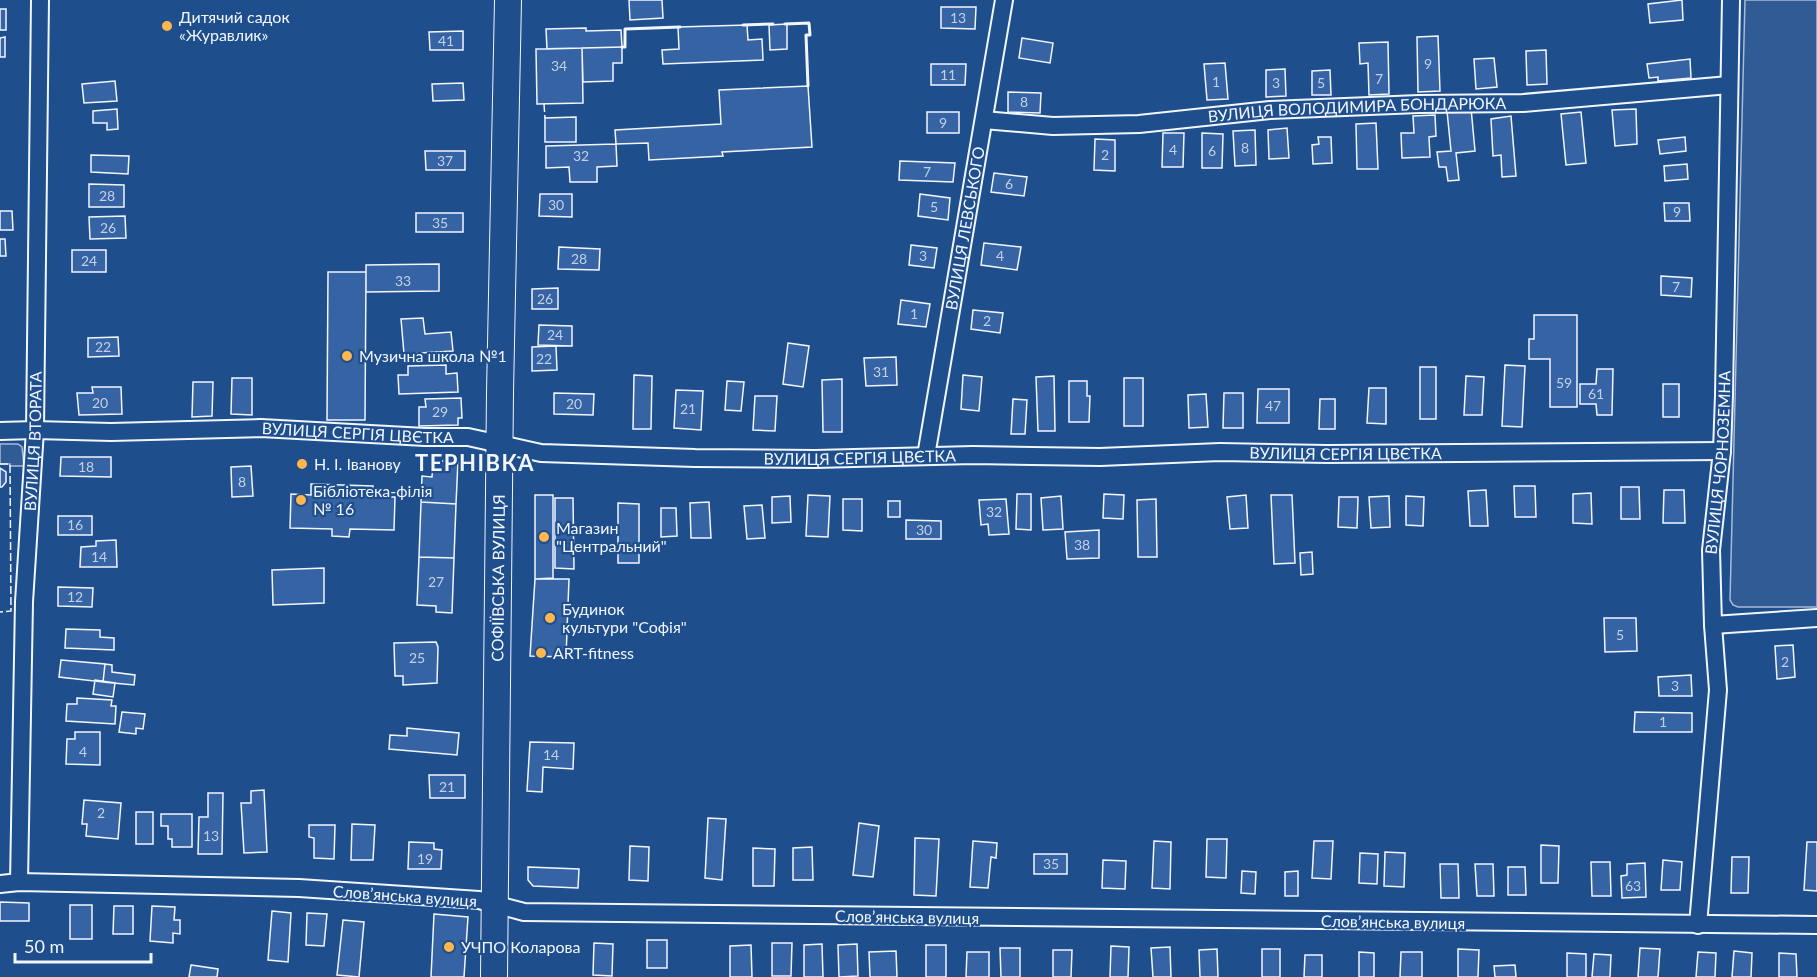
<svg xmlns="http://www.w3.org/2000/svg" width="1817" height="977" viewBox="0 0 1817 977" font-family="Lato,sans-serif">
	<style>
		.built { fill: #305b95; stroke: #a8bbd7; stroke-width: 1.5 }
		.building { fill: #3563a3; stroke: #f2f6ff; stroke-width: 1.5 }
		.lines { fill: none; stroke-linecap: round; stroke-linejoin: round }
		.minor-casing { stroke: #f2f6ff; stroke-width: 20 }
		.primary-casing { stroke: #f2f6ff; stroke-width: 28 }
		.minor { stroke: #1f4e8c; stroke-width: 16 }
		.primary { stroke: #1f4e8c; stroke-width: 26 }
		.fence { stroke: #f2f6ff; stroke-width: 1.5; stroke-dasharray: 8 3; stroke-linecap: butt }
		.wall { stroke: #f2f6ff; stroke-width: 3 }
		.poi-dot { fill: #ffb74d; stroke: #1f4e8c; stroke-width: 2 }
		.labels { text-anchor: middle; stroke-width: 4.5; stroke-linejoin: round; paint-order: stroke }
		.number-label { font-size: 14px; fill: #c3d1e8 }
		.poi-label { font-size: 16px; fill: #f2f6ff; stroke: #1f4e8c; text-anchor: start }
		.street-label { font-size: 16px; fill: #f2f6ff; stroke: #1f4e8c }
		.district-label { font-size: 22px; font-weight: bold; letter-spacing: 1.5px; fill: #f2f6ff; stroke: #1f4e8c }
	</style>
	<rect width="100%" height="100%" fill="#1f4e8c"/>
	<path class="built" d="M 1745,0 L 1817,0 L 1817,607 L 1738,607 L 1733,605 L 1730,600 Z
		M 0,444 L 18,444 L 22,447 L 24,466 L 10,466 L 10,464 L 0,464 Z"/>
	<path class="building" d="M 629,0 L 662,0 L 663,18 L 630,20 Z
		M 1682,0 L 1683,20 L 1650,23 L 1648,4 Z
		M 941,7 L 976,7 L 975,29 L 941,28 Z
		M 0,9 L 6,9 L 6,30 L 0,30 Z
		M 787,24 L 787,49 L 770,50 L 769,25 Z
		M 747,25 L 748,40 L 762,39 L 763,60 L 663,64 L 662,50 L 679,49 L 678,27 Z
		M 586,28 L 586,31 L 621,30 L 622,47 L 547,49 L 546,29 Z
		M 463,31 L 463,50 L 430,50 L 429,32 Z
		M 1438,36 L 1440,91 L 1418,92 L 1417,37 Z
		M 5,37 L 5,57 L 0,57 L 0,38 Z
		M 1022,38 L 1053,43 L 1050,63 L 1019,58 Z
		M 1388,42 L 1389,94 L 1369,95 L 1368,63 L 1360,64 L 1359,43 Z
		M 622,47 L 622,63 L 613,63 L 613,81 L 583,82 L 582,48 Z
		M 582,48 L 583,103 L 537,104 L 536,49 Z
		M 1546,50 L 1547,84 L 1527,85 L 1526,51 Z
		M 1494,58 L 1497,87 L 1476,89 L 1474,59 Z
		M 1690,59 L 1691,78 L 1658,81 L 1658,77 L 1649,78 L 1647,64 Z
		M 1225,63 L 1228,99 L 1207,100 L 1204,64 Z
		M 931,64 L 966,64 L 965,85 L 931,85 Z
		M 1285,69 L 1286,96 L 1266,97 L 1266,70 Z
		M 1330,70 L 1331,95 L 1312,95 L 1312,71 Z
		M 115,81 L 117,101 L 84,103 L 82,84 Z
		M 463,83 L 464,100 L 433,101 L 432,84 Z
		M 808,86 L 812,147 L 722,152 L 723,156 L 649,160 L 648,143 L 616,144 L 615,130 L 721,124 L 719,90 Z
		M 1008,92 L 1041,93 L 1040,113 L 1008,112 Z
		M 1471,108 L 1475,151 L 1456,153 L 1459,180 L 1448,181 L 1446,167 L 1439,167 L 1437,152 L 1451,151 L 1447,111 Z
		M 117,109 L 118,129 L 107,130 L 107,123 L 93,123 L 93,111 Z
		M 1636,109 L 1637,144 L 1615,146 L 1612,110 Z
		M 927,112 L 959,112 L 959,133 L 927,133 Z
		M 1581,112 L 1586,163 L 1566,165 L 1561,114 Z
		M 1435,115 L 1436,136 L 1429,137 L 1430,157 L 1402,158 L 1401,133 L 1414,133 L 1413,116 Z
		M 1511,116 L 1516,176 L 1502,177 L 1501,155 L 1493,156 L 1491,119 Z
		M 576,117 L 576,142 L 545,142 L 545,118 Z
		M 1376,123 L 1378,169 L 1357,169 L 1356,124 Z
		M 1287,128 L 1289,158 L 1269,159 L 1268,130 Z
		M 1255,130 L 1256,165 L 1235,166 L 1233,131 Z
		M 1163,133 L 1184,133 L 1183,167 L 1162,167 Z
		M 1202,133 L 1223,134 L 1222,168 L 1202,168 Z
		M 1318,137 L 1331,137 L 1332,163 L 1313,164 L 1312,145 L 1319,144 Z
		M 1685,137 L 1686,151 L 1660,154 L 1658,140 Z
		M 1095,139 L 1115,140 L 1115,171 L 1094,170 Z
		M 616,144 L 617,166 L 597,167 L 597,182 L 570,182 L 569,167 L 546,168 L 546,146 Z
		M 425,151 L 465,151 L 465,170 L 426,170 Z
		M 91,155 L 129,156 L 128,174 L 91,172 Z
		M 900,161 L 955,163 L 953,182 L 899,180 Z
		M 1687,164 L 1688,179 L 1665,181 L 1664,166 Z
		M 994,173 L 1027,177 L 1024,196 L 991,192 Z
		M 89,184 L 124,185 L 124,207 L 89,207 Z
		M 540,194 L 572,194 L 572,217 L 539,216 Z
		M 920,194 L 950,198 L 948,220 L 918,216 Z
		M 1664,203 L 1689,203 L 1690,221 L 1665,221 Z
		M 0,211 L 12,211 L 13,230 L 0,230 Z
		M 416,213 L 463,213 L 463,232 L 416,232 Z
		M 125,216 L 126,238 L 90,239 L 89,217 Z
		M 0,239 L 5,239 L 6,256 L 0,256 Z
		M 984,243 L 1021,247 L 1017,270 L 981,265 Z
		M 911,245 L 937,248 L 934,268 L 909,265 Z
		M 559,247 L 600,249 L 599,270 L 558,269 Z
		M 72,250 L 106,250 L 106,272 L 72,272 Z
		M 439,264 L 439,291 L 366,292 L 366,265 Z
		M 328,272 L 366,272 L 365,420 L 327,420 Z
		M 1661,276 L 1692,278 L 1691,297 L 1661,295 Z
		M 558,288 L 558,309 L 532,309 L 532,289 Z
		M 901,300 L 930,304 L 926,327 L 898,324 Z
		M 973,310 L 1003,313 L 1000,333 L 971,329 Z
		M 1534,315 L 1577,315 L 1577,407 L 1550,407 L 1550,359 L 1529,359 L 1529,339 L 1534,339 Z
		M 423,318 L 425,334 L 451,332 L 453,351 L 404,354 L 401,319 Z
		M 539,325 L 572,326 L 572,346 L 538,345 Z
		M 118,337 L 119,356 L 88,357 L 88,338 Z
		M 788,343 L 809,346 L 803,387 L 783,384 Z
		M 556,346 L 557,370 L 532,371 L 532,347 Z
		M 896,357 L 897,385 L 866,386 L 864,358 Z
		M 446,365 L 446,374 L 457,373 L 458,392 L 399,394 L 398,375 L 408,375 L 408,366 Z
		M 1505,365 L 1525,366 L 1522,427 L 1502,426 Z
		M 1420,367 L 1436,367 L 1436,419 L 1420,419 Z
		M 1597,369 L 1613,369 L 1612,415 L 1597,415 L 1596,404 L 1580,404 L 1580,384 L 1596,384 Z
		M 634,375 L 652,376 L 651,429 L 633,429 Z
		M 963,375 L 982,377 L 979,411 L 961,409 Z
		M 1054,376 L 1055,431 L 1038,431 L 1036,377 Z
		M 1466,376 L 1484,377 L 1482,415 L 1464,415 Z
		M 232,378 L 252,378 L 252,415 L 231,414 Z
		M 1124,378 L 1143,378 L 1143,426 L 1124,426 Z
		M 842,379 L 842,432 L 823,432 L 822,380 Z
		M 727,381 L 744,382 L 741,411 L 725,410 Z
		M 1069,381 L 1087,381 L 1087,396 L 1090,396 L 1089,422 L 1069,422 Z
		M 193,382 L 213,382 L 212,416 L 192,417 Z
		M 1663,384 L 1679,384 L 1679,417 L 1663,417 Z
		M 92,387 L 121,387 L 122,414 L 79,415 L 77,393 L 93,393 Z
		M 1369,388 L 1386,388 L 1386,424 L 1367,423 Z
		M 1258,389 L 1289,389 L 1289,423 L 1257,423 Z
		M 676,390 L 703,391 L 701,430 L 674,428 Z
		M 554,393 L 594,394 L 593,415 L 554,414 Z
		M 1224,393 L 1243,393 L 1243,428 L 1223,428 Z
		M 1206,394 L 1208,427 L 1189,428 L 1188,395 Z
		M 755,396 L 777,396 L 775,431 L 753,430 Z
		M 461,398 L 462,418 L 458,418 L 458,425 L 419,426 L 419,407 L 426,407 L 425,399 Z
		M 1013,399 L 1027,400 L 1025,434 L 1011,434 Z
		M 1320,399 L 1335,399 L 1335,429 L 1319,429 Z
		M 61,457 L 111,457 L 111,477 L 60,476 Z
		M 433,461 L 458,461 L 456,504 L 421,502 L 422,476 L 432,477 Z
		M 251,466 L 253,496 L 232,497 L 231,467 Z
		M 0,468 L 6,472 L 6,482 L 2,487 L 0,487 Z
		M 311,484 L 373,486 L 373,497 L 395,497 L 394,530 L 350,529 L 349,537 L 332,536 L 332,529 L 290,528 L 291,494 L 311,495 Z
		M 1514,486 L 1535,486 L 1536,517 L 1515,517 Z
		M 1621,487 L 1639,487 L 1640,519 L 1621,519 Z
		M 1486,490 L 1488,526 L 1470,526 L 1468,491 Z
		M 1664,490 L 1684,490 L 1685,523 L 1663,523 Z
		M 1591,493 L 1592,524 L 1573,523 L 1573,494 Z
		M 1017,494 L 1031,494 L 1031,530 L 1016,529 Z
		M 1104,494 L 1124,495 L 1123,519 L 1103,518 Z
		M 535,495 L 553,495 L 553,578 L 535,579 Z
		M 808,495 L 830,496 L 828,537 L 806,536 Z
		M 1246,495 L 1248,528 L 1230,529 L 1227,497 Z
		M 1271,495 L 1292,495 L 1295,563 L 1274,564 Z
		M 790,496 L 791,522 L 772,523 L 772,497 Z
		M 1061,496 L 1063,529 L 1043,530 L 1041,498 Z
		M 1389,496 L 1390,527 L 1371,528 L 1369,497 Z
		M 1406,496 L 1424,497 L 1423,526 L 1406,525 Z
		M 1339,497 L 1358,497 L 1357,528 L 1338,527 Z
		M 555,498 L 573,498 L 574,569 L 555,568 Z
		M 843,499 L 862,499 L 862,531 L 843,530 Z
		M 1006,499 L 1009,534 L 989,535 L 988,524 L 981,525 L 979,500 Z
		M 1156,499 L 1157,557 L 1138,557 L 1137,500 Z
		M 888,501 L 900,501 L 900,517 L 888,517 Z
		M 421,502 L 456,504 L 454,558 L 419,557 Z
		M 709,502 L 711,538 L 691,538 L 690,503 Z
		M 618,503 L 639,504 L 639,563 L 618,563 Z
		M 762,505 L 765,538 L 747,539 L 744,506 Z
		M 661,508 L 676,508 L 677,536 L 661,537 Z
		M 58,516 L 92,516 L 92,535 L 58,535 Z
		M 906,520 L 941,521 L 941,539 L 906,539 Z
		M 1099,530 L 1099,558 L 1067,559 L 1065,532 Z
		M 116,540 L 117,567 L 80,567 L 81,547 L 96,546 L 96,541 Z
		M 1312,552 L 1313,574 L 1301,575 L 1300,553 Z
		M 419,557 L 454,558 L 452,613 L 436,612 L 436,606 L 417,605 Z
		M 324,568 L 324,603 L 273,605 L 272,570 Z
		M 535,579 L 569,579 L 566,657 L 530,656 Z
		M 58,587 L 93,588 L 92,607 L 58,606 Z
		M 1604,618 L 1636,618 L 1637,651 L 1605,652 Z
		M 66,629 L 100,630 L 100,637 L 114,638 L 114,650 L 65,648 Z
		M 436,642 L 438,647 L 437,683 L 403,685 L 403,676 L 395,676 L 394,643 Z
		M 1793,645 L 1795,677 L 1777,679 L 1775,646 Z
		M 61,660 L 105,664 L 103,682 L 59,677 Z
		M 105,664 L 112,665 L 112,672 L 135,675 L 134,685 L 103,682 Z
		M 1691,675 L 1692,696 L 1659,696 L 1658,677 Z
		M 95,680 L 115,683 L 113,697 L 93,694 Z
		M 77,698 L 112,700 L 111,706 L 116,706 L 115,724 L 66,721 L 67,704 L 77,704 Z
		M 122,712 L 145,714 L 143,729 L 136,728 L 136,734 L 119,732 Z
		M 1635,712 L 1692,713 L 1692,732 L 1634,732 Z
		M 407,728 L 459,733 L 457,755 L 389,749 L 390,735 L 407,736 Z
		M 75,732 L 100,732 L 100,765 L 66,764 L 67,739 L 75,739 Z
		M 530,742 L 574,743 L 573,769 L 543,767 L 542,792 L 527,791 Z
		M 429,775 L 465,775 L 465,798 L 430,798 Z
		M 264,790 L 267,852 L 244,853 L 241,803 L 251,803 L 251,791 Z
		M 208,793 L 223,793 L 222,854 L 198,854 L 199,817 L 208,817 Z
		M 84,800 L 121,803 L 118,839 L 86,836 L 87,824 L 82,824 Z
		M 136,812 L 153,812 L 153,844 L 136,844 Z
		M 161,814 L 192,814 L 192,847 L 172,847 L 172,839 L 168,839 L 168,826 L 161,826 Z
		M 708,818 L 726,819 L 722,880 L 705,878 Z
		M 859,823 L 879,826 L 873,877 L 853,875 Z
		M 352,824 L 375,825 L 373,860 L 351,860 Z
		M 309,825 L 335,825 L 334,859 L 314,858 L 314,838 L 309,837 Z
		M 915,838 L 939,839 L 936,896 L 914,895 Z
		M 1207,839 L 1227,839 L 1226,878 L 1206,877 Z
		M 973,841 L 997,843 L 996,858 L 991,857 L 988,888 L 970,887 Z
		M 1154,841 L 1171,842 L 1170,889 L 1152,888 Z
		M 1314,841 L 1333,841 L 1331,879 L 1312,878 Z
		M 409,842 L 434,843 L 434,849 L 442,850 L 441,869 L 408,869 Z
		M 1807,842 L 1817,842 L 1817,891 L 1804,890 Z
		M 1541,845 L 1559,846 L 1558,883 L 1541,883 Z
		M 630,846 L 649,847 L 648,881 L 629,880 Z
		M 812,847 L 813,880 L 793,880 L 793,848 Z
		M 753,848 L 775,849 L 774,886 L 753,886 Z
		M 1385,852 L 1405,853 L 1404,887 L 1384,886 Z
		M 1360,853 L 1378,854 L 1377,884 L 1359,883 Z
		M 1034,854 L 1067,854 L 1067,874 L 1034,874 Z
		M 1732,857 L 1749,857 L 1748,893 L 1731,893 Z
		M 1103,860 L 1126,861 L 1125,889 L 1102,888 Z
		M 1663,860 L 1682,862 L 1680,890 L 1661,890 Z
		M 1591,862 L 1610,862 L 1611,896 L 1592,896 Z
		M 1645,863 L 1646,897 L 1622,898 L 1621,876 L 1627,875 L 1627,864 Z
		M 1440,864 L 1458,864 L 1459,898 L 1441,898 Z
		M 1475,864 L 1493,864 L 1494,896 L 1477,896 Z
		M 528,867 L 579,869 L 578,888 L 533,886 L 528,880 Z
		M 1508,867 L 1525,867 L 1526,895 L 1508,895 Z
		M 1242,871 L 1256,872 L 1255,894 L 1241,893 Z
		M 1298,871 L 1298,896 L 1285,896 L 1285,872 Z
		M 0,902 L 29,903 L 29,921 L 0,921 Z
		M 70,905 L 92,905 L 92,939 L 70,939 Z
		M 114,906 L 133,906 L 133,934 L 113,934 Z
		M 152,906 L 175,907 L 174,920 L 180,920 L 180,934 L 173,933 L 173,943 L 150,941 Z
		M 272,911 L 291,913 L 288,962 L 268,960 Z
		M 307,913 L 327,914 L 324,946 L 306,945 Z
		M 434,914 L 468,917 L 464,977 L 431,977 Z
		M 343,920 L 364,922 L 359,977 L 337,975 Z
		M 647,940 L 667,940 L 667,968 L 647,968 Z
		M 594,943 L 613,944 L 612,976 L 593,975 Z
		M 772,943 L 792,943 L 791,976 L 772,976 Z
		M 822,944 L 823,977 L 804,977 L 804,945 Z
		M 857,944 L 858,976 L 839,977 L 838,945 Z
		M 751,945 L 752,977 L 730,977 L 730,946 Z
		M 926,945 L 946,945 L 946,977 L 926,977 Z
		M 1111,946 L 1129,947 L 1128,977 L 1110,977 Z
		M 1170,947 L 1171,977 L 1153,977 L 1151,948 Z
		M 1000,948 L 1020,948 L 1020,977 L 1001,977 Z
		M 1640,948 L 1660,949 L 1658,977 L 1638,977 Z
		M 1217,949 L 1218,977 L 1200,977 L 1199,950 Z
		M 1262,949 L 1280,949 L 1280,977 L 1262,977 Z
		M 1458,949 L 1479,950 L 1478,977 L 1458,977 Z
		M 1053,950 L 1072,950 L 1071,977 L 1053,977 Z
		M 896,951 L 897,977 L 870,977 L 869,952 Z
		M 1734,951 L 1752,953 L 1751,977 L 1732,977 Z
		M 967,952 L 989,952 L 989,977 L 966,977 Z
		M 1359,952 L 1374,953 L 1374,977 L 1359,977 Z
		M 1401,952 L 1422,952 L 1422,977 L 1400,977 Z
		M 1698,952 L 1716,953 L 1715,977 L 1696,977 Z
		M 1567,953 L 1586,954 L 1586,977 L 1567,977 Z
		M 1779,953 L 1796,954 L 1797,977 L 1779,977 Z
		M 1594,954 L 1611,955 L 1610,977 L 1592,977 Z
		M 1305,955 L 1322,955 L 1322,977 L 1304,977 Z
		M 191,965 L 218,969 L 217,977 L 189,977 Z
		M 1515,965 L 1516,977 L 1495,977 L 1494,966 Z"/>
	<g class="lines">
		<defs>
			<g id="minor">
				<path id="s1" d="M 984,120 L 1053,126 L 1139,124 L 1270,110 L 1419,104 L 1523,103 L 1729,85"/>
				<path id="s2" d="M 0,431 L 35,430 L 111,432 L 261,428 L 425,437 L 468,437 L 541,453 L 695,458 L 815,459 L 973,455 L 1100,457 L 1220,452 L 1327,454 L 1722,451"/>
				<path id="s3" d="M 926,456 L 1004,0"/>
				<path d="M 1713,625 L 1817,618"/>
				<path id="s4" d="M 19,882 L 24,602 L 35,430 L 40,0"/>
				<path d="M 0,884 L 19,882 L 299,888 L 479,900 L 524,912 L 1817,925"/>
				<path id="s5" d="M 1698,925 L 1718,690 L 1713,625 L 1711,550 L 1722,451 L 1724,395 L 1731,0"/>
			</g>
			<g id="primary">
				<path id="s6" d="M 494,977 L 500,393 L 508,0"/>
			</g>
		</defs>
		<use href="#minor" class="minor-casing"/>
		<use href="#primary" class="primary-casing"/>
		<use href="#minor" class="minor"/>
		<use href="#primary" class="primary"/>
		<path class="fence" d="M 544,104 L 545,118
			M 0,464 L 10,464 L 11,611 L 0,612"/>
		<path class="wall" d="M 785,24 L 809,23 L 810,35 L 806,35 L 808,86
			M 743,25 L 773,24
			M 622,47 L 625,47 L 625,29 L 680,27"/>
	</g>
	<g class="poi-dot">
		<circle cx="167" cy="26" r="6"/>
		<circle cx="347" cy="356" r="6"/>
		<circle cx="302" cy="464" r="6"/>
		<circle cx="301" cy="500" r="6"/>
		<circle cx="544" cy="537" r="6"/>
		<circle cx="550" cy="618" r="6"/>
		<circle cx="541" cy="653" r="6"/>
		<circle cx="449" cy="947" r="6"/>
	</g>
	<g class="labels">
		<g class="number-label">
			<text x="958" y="23">13</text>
			<text x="446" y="46">41</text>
			<text x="1428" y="69">9</text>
			<text x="559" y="71">34</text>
			<text x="948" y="80">11</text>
			<text x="1379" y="84">7</text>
			<text x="1216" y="87">1</text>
			<text x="1276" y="88">3</text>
			<text x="1321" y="88">5</text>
			<text x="1024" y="107">8</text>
			<text x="943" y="128">9</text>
			<text x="1245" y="153">8</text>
			<text x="1173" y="155">4</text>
			<text x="1212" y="156">6</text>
			<text x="1105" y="160">2</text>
			<text x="581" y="161">32</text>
			<text x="445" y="166">37</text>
			<text x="927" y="177">7</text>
			<text x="1009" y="189">6</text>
			<text x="107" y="201">28</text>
			<text x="556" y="210">30</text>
			<text x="934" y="212">5</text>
			<text x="1677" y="217">9</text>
			<text x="440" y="228">35</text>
			<text x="108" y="233">26</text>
			<text x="923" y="261">3</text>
			<text x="1000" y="261">4</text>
			<text x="579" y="264">28</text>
			<text x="89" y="266">24</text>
			<text x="403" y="286">33</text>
			<text x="1676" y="292">7</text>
			<text x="545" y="304">26</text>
			<text x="914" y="319">1</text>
			<text x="987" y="326">2</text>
			<text x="555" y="340">24</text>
			<text x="103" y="352">22</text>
			<text x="544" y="364">22</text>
			<text x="881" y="377">31</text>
			<text x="1564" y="388">59</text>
			<text x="1596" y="399">61</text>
			<text x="100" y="408">20</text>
			<text x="574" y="409">20</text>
			<text x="1273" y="411">47</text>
			<text x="688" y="414">21</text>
			<text x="440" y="417">29</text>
			<text x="86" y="472">18</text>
			<text x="242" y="487">8</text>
			<text x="994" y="517">32</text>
			<text x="75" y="530">16</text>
			<text x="924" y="535">30</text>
			<text x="1082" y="550">38</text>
			<text x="99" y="562">14</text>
			<text x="436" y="587">27</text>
			<text x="75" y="602">12</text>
			<text x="1620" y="640">5</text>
			<text x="417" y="663">25</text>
			<text x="1785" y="667">2</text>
			<text x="1675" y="691">3</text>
			<text x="1663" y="727">1</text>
			<text x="83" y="757">4</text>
			<text x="551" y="760">14</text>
			<text x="447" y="792">21</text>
			<text x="101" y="818">2</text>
			<text x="211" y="841">13</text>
			<text x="425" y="864">19</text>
			<text x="1051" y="869">35</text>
			<text x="1633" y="891">63</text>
		</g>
		<g class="poi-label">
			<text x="179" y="23">Дитячий садок<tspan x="179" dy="18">«Журавлик»</tspan></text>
			<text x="359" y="362">Музична школа №1</text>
			<text x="314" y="470">Н. І. Іванову</text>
			<text x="313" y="497">Бібліотека-філія<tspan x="313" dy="18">№ 16</tspan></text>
			<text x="556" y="534">Магазин<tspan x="556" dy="18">"Центральний"</tspan></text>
			<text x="562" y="615">Будинок<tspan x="562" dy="18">культури "Софія"</tspan></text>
			<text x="553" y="659">ART-fitness</text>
			<text x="461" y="953">УЧПО Коларова</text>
		</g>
		<g class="street-label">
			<text dy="6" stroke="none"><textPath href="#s1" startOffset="374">ВУЛИЦЯ ВОЛОДИМИРА БОНДАРЮКА</textPath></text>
			<text dy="6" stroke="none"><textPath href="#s3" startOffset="231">ВУЛИЦЯ ЛЕВСЬКОГО</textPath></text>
			<text dy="6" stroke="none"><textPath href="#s2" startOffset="358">ВУЛИЦЯ СЕРГІЯ ЦВЄТКА</textPath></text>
			<text dy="6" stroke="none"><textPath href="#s4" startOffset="441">ВУЛИЦЯ ВТОРАТА</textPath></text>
			<text dy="6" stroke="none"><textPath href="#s2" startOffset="1348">ВУЛИЦЯ СЕРГІЯ ЦВЄТКА</textPath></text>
			<text dy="6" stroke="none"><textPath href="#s2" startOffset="862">ВУЛИЦЯ СЕРГІЯ ЦВЄТКА</textPath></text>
			<text dy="6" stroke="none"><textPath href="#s5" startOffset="464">ВУЛИЦЯ ЧОРНОЗЕМНА</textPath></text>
			<text dy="6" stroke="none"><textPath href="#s6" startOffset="399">СОФІЇВСЬКА ВУЛИЦЯ</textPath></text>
			<text transform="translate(405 896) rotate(4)" y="6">Словʼянська вулиця</text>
			<text transform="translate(907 917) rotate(1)" y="6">Словʼянська вулиця</text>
			<text transform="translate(1393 922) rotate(1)" y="6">Словʼянська вулиця</text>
		</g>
		<g class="district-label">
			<text x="475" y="471">ТЕРНІВКА</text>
		</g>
	</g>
	<path d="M15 953v9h136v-9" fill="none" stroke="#f2f6ff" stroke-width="3"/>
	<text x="24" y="953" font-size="18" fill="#f2f6ff" stroke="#1f4e8c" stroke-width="4.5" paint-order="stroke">50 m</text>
</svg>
